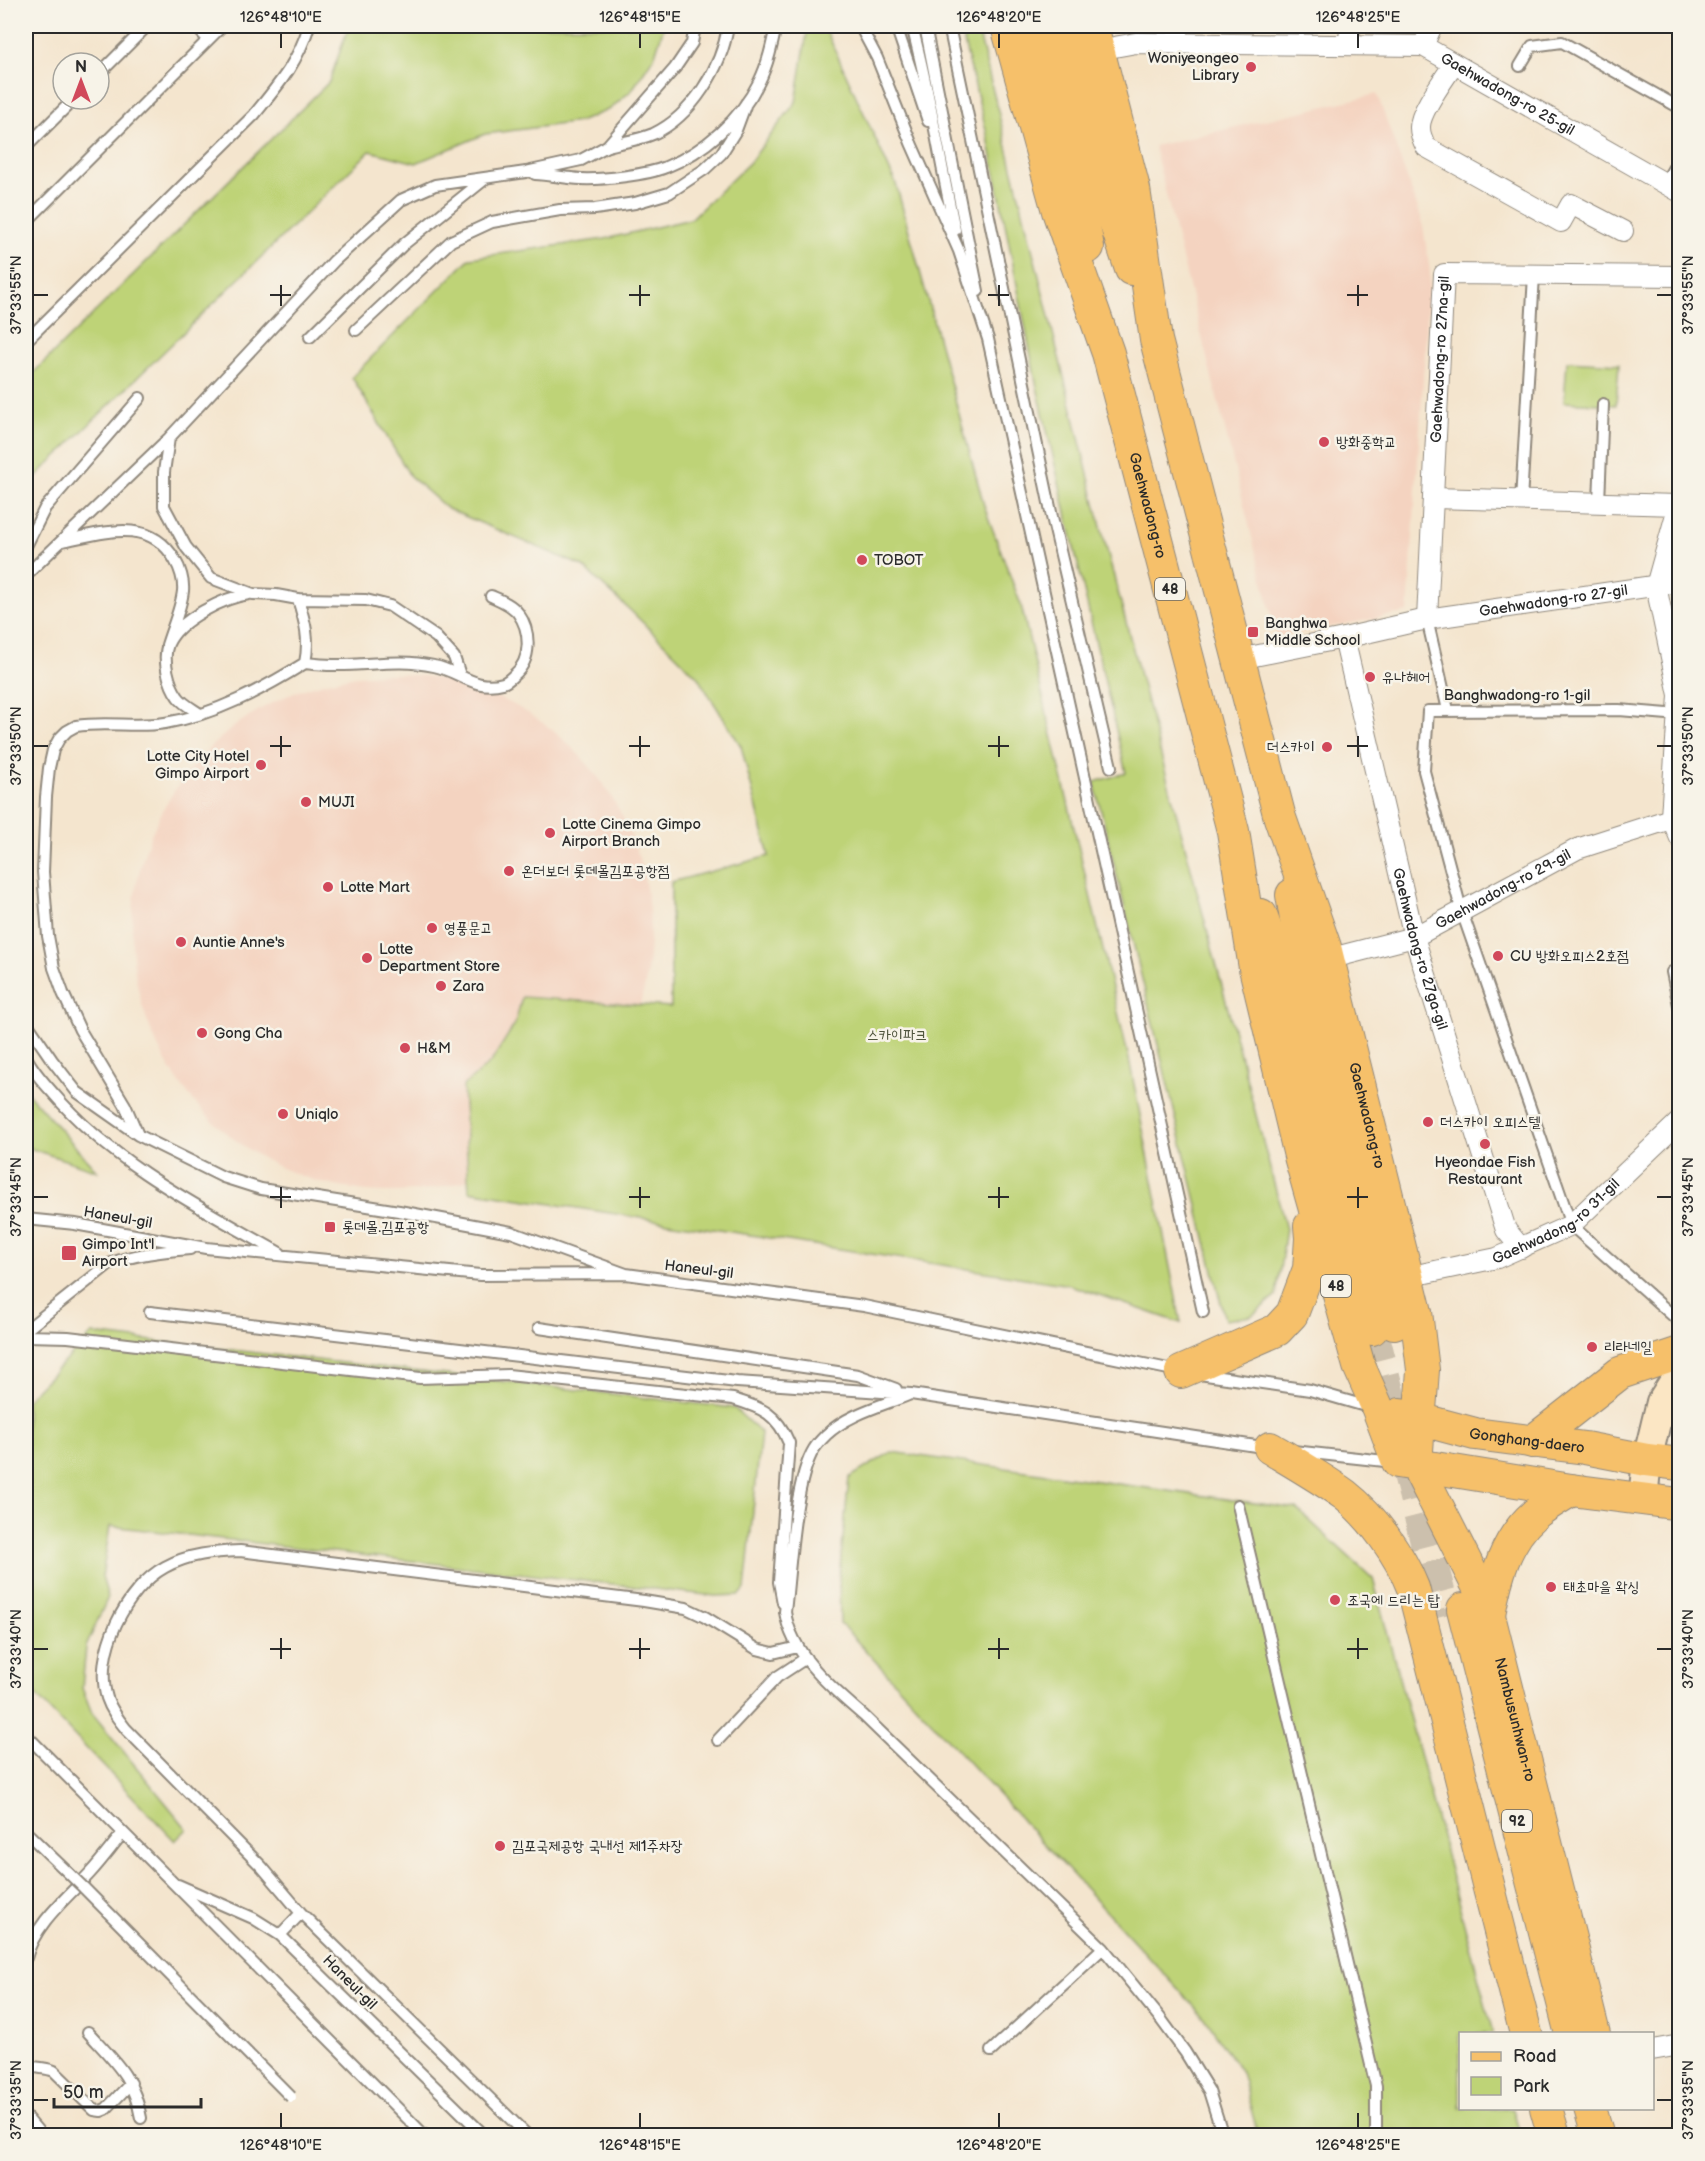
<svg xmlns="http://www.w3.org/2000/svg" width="1705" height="2161" viewBox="0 0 1705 2161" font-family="'Balsamiq Sans','Poor Story',sans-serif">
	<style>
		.built { fill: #f4d3c0 }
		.green { fill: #bed377; stroke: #747f51; stroke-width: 1.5 }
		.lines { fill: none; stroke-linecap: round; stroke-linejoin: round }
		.primary-tunnel { stroke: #ccc0ad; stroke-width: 32; stroke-dasharray: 32 16; stroke-linecap: butt }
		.service-casing { stroke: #90887c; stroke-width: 14 }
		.minor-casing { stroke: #90887c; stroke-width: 22 }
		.secondary-casing { stroke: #90887c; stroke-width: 32 }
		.primary-casing { stroke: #90887c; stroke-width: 34 }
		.service { stroke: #fff; stroke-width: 10 }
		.minor { stroke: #fff; stroke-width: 20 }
		.secondary { stroke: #fbe6c4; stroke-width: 28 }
		.primary { stroke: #f6c06b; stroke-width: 32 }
		.service-bridge-casing { stroke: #90887c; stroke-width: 14; stroke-linecap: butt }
		.service-bridge { stroke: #fff; stroke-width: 10 }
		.ticks { fill: none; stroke: #2b2b2b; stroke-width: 2 }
		.poi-dot { fill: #d1495b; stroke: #f7f3e8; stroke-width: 2 }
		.labels { text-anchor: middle; stroke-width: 5; stroke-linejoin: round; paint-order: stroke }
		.shield { fill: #f7f3e8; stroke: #686764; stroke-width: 1.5 }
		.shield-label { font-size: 14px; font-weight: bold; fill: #2b2b2b }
		.poi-label { font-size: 15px; fill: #2b2b2b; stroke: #f7f3e8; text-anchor: start }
		.street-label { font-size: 15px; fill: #2b2b2b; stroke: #f7f3e8 }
		.park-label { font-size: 15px; fill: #50553e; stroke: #f7f3e8 }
		.neatline { fill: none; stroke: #2b2b2b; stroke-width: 2 }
		.ticks-label { font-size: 15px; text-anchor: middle; fill: #2b2b2b }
	</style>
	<rect width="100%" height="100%" fill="#f7f3e8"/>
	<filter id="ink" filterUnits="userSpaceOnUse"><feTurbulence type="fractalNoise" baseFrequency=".0167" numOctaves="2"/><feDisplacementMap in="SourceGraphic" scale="12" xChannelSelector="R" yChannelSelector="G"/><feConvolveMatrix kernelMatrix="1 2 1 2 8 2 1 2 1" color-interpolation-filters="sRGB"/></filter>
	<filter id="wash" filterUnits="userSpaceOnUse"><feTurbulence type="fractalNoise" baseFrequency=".008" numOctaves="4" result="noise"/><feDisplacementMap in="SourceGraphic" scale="24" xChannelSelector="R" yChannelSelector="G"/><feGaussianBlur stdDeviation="1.35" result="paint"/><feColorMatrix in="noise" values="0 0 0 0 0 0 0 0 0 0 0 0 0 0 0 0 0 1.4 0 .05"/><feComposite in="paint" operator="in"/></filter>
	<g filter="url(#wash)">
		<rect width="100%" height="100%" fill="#f4e5ce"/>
		<path class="built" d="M 1377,94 L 1422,220 L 1430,272 L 1408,612 L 1277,637 L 1154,146 Z
			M132 933a259 259 0 1 1 518 0a259 259 0 1 1-518 0Z"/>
		<path class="green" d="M 349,26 L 664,26 L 655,55 L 632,90 L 610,109 L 579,122 L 485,134 L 416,163 L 370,151 L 26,486 L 26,380 L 329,82 Z
			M 808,26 L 824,26 L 896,184 L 985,509 L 1021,605 L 1129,1059 L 1181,1323 L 1070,1285 L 469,1191 L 463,1086 L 491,1062 L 515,1024 L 522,997 L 671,1007 L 671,882 L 769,856 L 741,746 L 697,676 L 631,611 L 582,566 L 448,509 L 410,476 L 352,377 L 470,258 L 605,239 L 691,219 L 750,162 L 796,102 Z
			M 960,26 L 977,26 L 1103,535 L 1286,1229 L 1276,1296 L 1251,1316 L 1225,1320 L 1094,782 L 1126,773 L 1037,387 L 989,142 Z
			M 1567,361 L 1619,364 L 1616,405 L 1564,402 Z
			M 26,1091 L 97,1171 L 26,1147 Z
			M 92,1334 L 734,1408 L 761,1433 L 745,1589 L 740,1595 L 715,1596 L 110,1526 L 102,1577 L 108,1597 L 86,1647 L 82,1688 L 92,1713 L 187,1829 L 175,1841 L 26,1685 L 26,1400 Z
			M 891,1452 L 1297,1509 L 1373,1579 L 1493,2033 L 1460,2034 L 1460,2108 L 1513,2109 L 1520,2135 L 1258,2135 L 1241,2072 L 1205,2018 L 840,1623 L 839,1578 L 849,1478 Z"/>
	</g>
	<g filter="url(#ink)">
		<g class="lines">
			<path class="primary-tunnel" d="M 1372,1329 L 1445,1615"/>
			<defs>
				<path id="service" d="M 195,26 L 208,39
					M 860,26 L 877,58 L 911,143 L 959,251 L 988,339 L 1203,1312
					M 896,26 L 928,121
					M 912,26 C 930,93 940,162 955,230
					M 925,26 L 978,291
					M 949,26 L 1052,517 L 1111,767
					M 1520,66 L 1532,46 L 1562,42 L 1680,108
					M 99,74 L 147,26
					M 608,146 C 622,142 639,140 653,134 C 692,116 722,67 728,26
					M 26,147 L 74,99
					M 535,174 C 550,175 566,178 581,179 C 602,180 647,175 666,167 C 704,152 741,119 759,82 C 768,64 772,45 776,26
					M 1665,183 L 1680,157
					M 26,222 L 222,26
					M 356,330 L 451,241 L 492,222 L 560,210 L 595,209 L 635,203 L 669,193 L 705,169 L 721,154 L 736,130 L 746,103
					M 310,337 L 404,244 L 485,179
					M 26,341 L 254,115 C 279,84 297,64 309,26
					M 169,438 L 164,472 L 164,506 L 186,547 L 211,578 L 253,594 L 276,595 L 298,599 C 305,622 310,639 305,663 C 263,689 215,715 165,723 C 136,728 106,721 76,726 L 67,731 L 59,739 L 53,750 L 49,768 L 46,797 L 43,872 L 48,936 L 54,968 L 63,993 L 80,1030 L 125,1105 L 138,1135 L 223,1177 L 261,1189 L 399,1211 L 511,1232 L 626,1274
					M 1521,501 L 1534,275
					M 1599,502 L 1603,404
					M 62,541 C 103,533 150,516 175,560 C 180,568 184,581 183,591 C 181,609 172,628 167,645
					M 26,546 L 45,508 L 140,398
					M 26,575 L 169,438 L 334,261 L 401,200 L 435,185 L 526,172 L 581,160 L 607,146 L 675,68 L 692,43 L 695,26
					M 298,599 L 366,600 L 390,606 L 436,637 L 454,657 L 460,675
					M 1427,619 L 1448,710
					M 305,663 C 314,664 324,665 333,665 C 369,666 397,658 434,666 C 460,671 474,691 503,683 C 507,682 511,678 514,675 C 532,660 531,631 518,613 C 511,604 500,600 491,596
					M 200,714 C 193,709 183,704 178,697 C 169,685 162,659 168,644 C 178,620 225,597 249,594
					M 1680,715 L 1619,710 L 1428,711 L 1424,771 L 1461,909 L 1571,1225 L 1680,1322
					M 1672,972 L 1680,1010
					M 26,1022 L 52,1060 L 77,1092 L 138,1135
					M 26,1057 C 33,1071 43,1082 53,1093 C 113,1164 201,1208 280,1253
					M 26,1219 L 75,1224 L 206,1248 L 480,1275 L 626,1274 L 864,1306 L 1178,1371
					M 150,1312 L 737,1382 L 911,1394 L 1269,1448
					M 539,1328 L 858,1375 L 896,1389
					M 26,1330 L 109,1264 C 135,1254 163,1251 190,1249
					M 26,1336 L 68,1337 L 420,1378 L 508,1375 L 733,1399 C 763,1408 777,1414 789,1443 L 779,1582 L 783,1603
					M 1199,1374 L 1310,1390 L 1372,1408
					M 908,1395 C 881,1406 848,1414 826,1435 C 822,1439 817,1444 814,1449 C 794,1481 790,1571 785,1612 C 792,1656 832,1688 864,1716 L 1103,1948 L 1160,2018 L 1185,2052 L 1209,2091 L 1223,2136
					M 1293,1451 L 1394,1462
					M 1238,1505 L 1376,2086 L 1376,2132 L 1374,2136
					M 26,1735 L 425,2136
					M 718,1740 L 777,1677 L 806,1658
					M 178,1885 L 253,1918 L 280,1935 L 485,2136
					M 301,1913 L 528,2136
					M 280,1935 L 301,1913 L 262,1867 L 126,1729 C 118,1719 111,1710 107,1698 C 93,1654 126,1588 165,1567 C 188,1554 215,1552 240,1551 L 644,1601 L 686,1608 L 705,1617 L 757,1649 L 773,1653 L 798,1647
					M 26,1958 C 35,1923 67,1898 90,1873 C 102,1860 112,1846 123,1833
					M 88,2032 C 114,2061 134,2077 141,2118
					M 991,2051 L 1103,1948
					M 26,2064 C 35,2069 45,2067 54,2071 L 94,2110 L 101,2111 L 106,2109 L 131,2083
					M 26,2117 L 42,2136"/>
				<g id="minor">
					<path d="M 1178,26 L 1178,44"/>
					<path d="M 1349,45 L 1350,26"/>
					<path d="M 1423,46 L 1432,26"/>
					<path id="s1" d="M 1098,50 L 1136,43 L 1423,46 L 1680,192"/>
					<path d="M 1454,64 C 1445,78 1419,112 1420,128 C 1420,135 1423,141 1426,147 L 1561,222 L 1571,204 L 1623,231"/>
					<path d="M 1433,498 L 1678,505"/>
					<path d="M 1680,500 L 1656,586 L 1679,695 L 1671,817 L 1680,838"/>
					<path id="s2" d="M 1427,619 L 1444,274 L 1680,276"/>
					<path id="s3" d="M 1344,638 L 1414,937 L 1506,1230 L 1521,1248"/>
					<path id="s4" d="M 1239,659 L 1344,638 L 1427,619 L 1680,582"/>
					<path id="s5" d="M 1328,959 L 1414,937 L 1577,849 L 1680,816"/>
					<path id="s6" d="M 1407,1277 L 1497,1258 L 1571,1225 L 1680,1121"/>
					<path d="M 1652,2050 L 1680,2045"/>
				</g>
				<path id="secondary" d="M 1643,1499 L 1647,1460 L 1661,1402 L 1680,1372"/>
				<g id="primary">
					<path id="s7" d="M 1007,26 L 1058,211 L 1108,353 L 1233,831 L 1255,968 L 1301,1160 L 1359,1366 L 1378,1409 L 1398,1462 L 1571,1490 L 1680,1504"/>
					<path d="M 1036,26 L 1081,211 L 1088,247"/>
					<path d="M 1062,26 L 1104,189 L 1131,269"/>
					<path id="s8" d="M 1092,26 L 1134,189 L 1156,340 L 1280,818 L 1325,947 L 1416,1312 L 1423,1370 L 1416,1464 L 1485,1600 L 1594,2034"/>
					<path d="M 1292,895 L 1301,950 L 1394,1323"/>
					<path d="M 1261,915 L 1278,965 L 1372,1329"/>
					<path d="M 1181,1372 L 1277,1330 L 1292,1314 L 1309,1269 L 1311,1238 L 1310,1226"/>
					<path id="s9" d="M 1400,1414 L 1475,1434 L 1585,1448 L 1647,1460 L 1680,1464"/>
					<path d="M 1532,1442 L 1620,1373 L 1680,1353"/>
					<path d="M 1270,1448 C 1295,1463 1321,1478 1345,1495 C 1373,1517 1400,1555 1413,1588 L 1526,2034"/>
					<path d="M 1463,1609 L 1571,2034"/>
					<path d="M 1489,1614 C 1496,1577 1505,1540 1535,1514 C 1546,1505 1559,1498 1571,1490"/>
					<path d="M 1546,2108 L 1554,2136"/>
					<path d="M 1590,2108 L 1598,2136"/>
				</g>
			</defs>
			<use href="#service" class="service-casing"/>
			<use href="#minor" class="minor-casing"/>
			<use href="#secondary" class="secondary-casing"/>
			<use href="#primary" class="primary-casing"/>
			<use href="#service" class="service"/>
			<use href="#minor" class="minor"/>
			<use href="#secondary" class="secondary"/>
			<use href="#primary" class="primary"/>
			<defs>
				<path id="service-bridge" d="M 26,1832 L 83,1887 L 291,2097"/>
			</defs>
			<use href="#service-bridge" class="service-bridge-casing"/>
			<use href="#service-bridge" class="service-bridge"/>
		</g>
	</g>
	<path class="ticks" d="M 281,33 L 281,48M 640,33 L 640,48M 999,33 L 999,48M 1358,33 L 1358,48M 281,285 L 281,306M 640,285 L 640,306M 999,285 L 999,306M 1358,285 L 1358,306M 33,295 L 48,295M 270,295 L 291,295M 629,295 L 650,295M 988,295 L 1009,295M 1347,295 L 1368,295M 1657,295 L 1672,295M 281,736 L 281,757M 640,736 L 640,757M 999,736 L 999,757M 1358,736 L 1358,757M 33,746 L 48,746M 270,746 L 291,746M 629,746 L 650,746M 988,746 L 1009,746M 1347,746 L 1368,746M 1657,746 L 1672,746M 281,1187 L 281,1208M 640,1187 L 640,1208M 999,1187 L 999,1208M 1358,1187 L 1358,1208M 33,1197 L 48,1197M 270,1197 L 291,1197M 629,1197 L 650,1197M 988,1197 L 1009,1197M 1347,1197 L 1368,1197M 1657,1197 L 1672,1197M 281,1638 L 281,1659M 640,1638 L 640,1659M 999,1638 L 999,1659M 1358,1638 L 1358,1659M 33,1649 L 48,1649M 270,1649 L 291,1649M 629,1649 L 650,1649M 988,1649 L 1009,1649M 1347,1649 L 1368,1649M 1657,1649 L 1672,1649M 33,2100 L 48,2100M 1657,2100 L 1672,2100M 281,2113 L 281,2128M 640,2113 L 640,2128M 999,2113 L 999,2128M 1358,2113 L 1358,2128"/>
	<g class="poi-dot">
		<circle cx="1251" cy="67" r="6"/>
		<circle cx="1324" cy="442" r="6"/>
		<circle cx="862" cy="560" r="6"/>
		<rect x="1247" y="626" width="12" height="12" rx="3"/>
		<circle cx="1370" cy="677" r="6"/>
		<circle cx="1327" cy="747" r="6"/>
		<circle cx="261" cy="765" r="6"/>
		<circle cx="306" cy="802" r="6"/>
		<circle cx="550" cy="833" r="6"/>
		<circle cx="509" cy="871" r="6"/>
		<circle cx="328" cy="887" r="6"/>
		<circle cx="432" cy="928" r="6"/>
		<circle cx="181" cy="942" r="6"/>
		<circle cx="1498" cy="956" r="6"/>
		<circle cx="367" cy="958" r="6"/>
		<circle cx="441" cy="986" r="6"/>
		<circle cx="202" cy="1033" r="6"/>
		<circle cx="405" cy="1048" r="6"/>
		<circle cx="283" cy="1114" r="6"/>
		<circle cx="1428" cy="1122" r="6"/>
		<circle cx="1485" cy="1144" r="6"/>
		<rect x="324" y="1221" width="12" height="12" rx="3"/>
		<rect x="61" y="1245" width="16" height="16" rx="3"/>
		<circle cx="1592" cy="1347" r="6"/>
		<circle cx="1551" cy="1587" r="6"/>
		<circle cx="1335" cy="1600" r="6"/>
		<circle cx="500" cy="1846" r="6"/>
	</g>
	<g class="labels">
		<g class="shield">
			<rect x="1155" y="578" width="30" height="22" rx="4.5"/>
			<rect x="1321" y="1275" width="30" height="22" rx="4.5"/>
			<rect x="1502" y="1810" width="30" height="22" rx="4.5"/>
		</g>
		<g class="shield-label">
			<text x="1170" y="594">48</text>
			<text x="1336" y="1291">48</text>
			<text x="1517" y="1826">92</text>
		</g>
		<g class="poi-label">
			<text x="1239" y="63" text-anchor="end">Woniyeongeo<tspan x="1239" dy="17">Library</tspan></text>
			<text x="1336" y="447">방화중학교</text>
			<text x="874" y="565">TOBOT</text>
			<text x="1265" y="628">Banghwa<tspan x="1265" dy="17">Middle School</tspan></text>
			<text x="1382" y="682">유나헤어</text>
			<text x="1315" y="752" text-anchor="end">더스카이</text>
			<text x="249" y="761" text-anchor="end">Lotte City Hotel<tspan x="249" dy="17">Gimpo Airport</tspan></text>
			<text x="318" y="807">MUJI</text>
			<text x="562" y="829">Lotte Cinema Gimpo<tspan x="562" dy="17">Airport Branch</tspan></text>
			<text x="521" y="876">온더보더 롯데몰김포공항점</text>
			<text x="340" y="892">Lotte Mart</text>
			<text x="444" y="933">영풍문고</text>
			<text x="193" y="947">Auntie Anne's</text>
			<text x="379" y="954">Lotte<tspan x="379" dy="17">Department Store</tspan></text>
			<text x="1510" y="961">CU 방화오피스2호점</text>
			<text x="453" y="991">Zara</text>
			<text x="214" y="1038">Gong Cha</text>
			<text x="417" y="1053">H&amp;M</text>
			<text x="295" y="1119">Uniqlo</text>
			<text x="1440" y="1127">더스카이 오피스텔</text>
			<text x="1485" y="1167" text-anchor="middle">Hyeondae Fish<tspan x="1485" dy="17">Restaurant</tspan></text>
			<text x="342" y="1232">롯데몰.김포공항</text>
			<text x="82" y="1249">Gimpo Int'l<tspan x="82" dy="17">Airport</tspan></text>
			<text x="1604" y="1352">리라네일</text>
			<text x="1563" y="1592">태초마을 왁싱</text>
			<text x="1347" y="1605">조국에 드리는 탑</text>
			<text x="512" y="1851">김포국제공항 국내선 제1주차장</text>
		</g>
		<g class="street-label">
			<text dy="5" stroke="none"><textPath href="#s1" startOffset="423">Gaehwadong-ro 25-gil</textPath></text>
			<text dy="5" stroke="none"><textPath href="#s2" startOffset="260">Gaehwadong-ro 27na-gil</textPath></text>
			<text dy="5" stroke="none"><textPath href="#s7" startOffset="500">Gaehwadong-ro</textPath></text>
			<text dy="5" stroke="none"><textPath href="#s4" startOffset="320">Gaehwadong-ro 27-gil</textPath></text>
			<text x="1517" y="700">Banghwadong-ro 1-gil</text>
			<text dy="5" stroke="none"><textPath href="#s5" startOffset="190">Gaehwadong-ro 29-gil</textPath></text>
			<text dy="5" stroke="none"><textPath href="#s3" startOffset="320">Gaehwadong-ro 27ga-gil</textPath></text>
			<text dy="5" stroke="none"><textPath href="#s8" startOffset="1125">Gaehwadong-ro</textPath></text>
			<text transform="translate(118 1217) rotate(10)" y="5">Haneul-gil</text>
			<text dy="5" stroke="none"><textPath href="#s6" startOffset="162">Gaehwadong-ro 31-gil</textPath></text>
			<text transform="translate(699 1269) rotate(7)" y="5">Haneul-gil</text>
			<text dy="5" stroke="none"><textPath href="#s9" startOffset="130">Gonghang-daero</textPath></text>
			<text dy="5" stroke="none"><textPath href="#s8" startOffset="1756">Nambusunhwan-ro</textPath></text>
			<text transform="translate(350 1982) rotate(45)" y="5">Haneul-gil</text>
		</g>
		<g class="park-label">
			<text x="897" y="1040">스카이파크</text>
		</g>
	</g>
	<rect width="1705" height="2161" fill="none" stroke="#f7f3e8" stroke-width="66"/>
	<rect x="1459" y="2032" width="195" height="78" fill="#f7f3e8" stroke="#a5a39c" stroke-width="1.5"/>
	<rect x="1471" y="2052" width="30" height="9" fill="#f6c06b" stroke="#a5a39c" stroke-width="1.5"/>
	<text x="1513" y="2062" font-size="18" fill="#2b2b2b">Road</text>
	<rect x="1471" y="2077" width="30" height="18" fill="#bed377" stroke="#a5a39c" stroke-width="1.5"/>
	<text x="1513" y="2092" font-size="18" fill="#2b2b2b">Park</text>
	<g transform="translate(81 81)"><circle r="28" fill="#f7f3e8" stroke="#a5a39c" stroke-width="1.5"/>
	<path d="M0-4.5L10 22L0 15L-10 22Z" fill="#d1495b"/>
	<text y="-9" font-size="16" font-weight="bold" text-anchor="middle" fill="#2b2b2b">N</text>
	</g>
	<path d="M54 2098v9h147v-9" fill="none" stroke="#2b2b2b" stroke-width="3"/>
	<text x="63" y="2098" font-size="18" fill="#2b2b2b" stroke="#f7f3e8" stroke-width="4.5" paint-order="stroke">50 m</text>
	<rect x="33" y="33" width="1639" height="2095" class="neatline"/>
	<g class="ticks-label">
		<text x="281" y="22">126°48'10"E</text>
		<text x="640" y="22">126°48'15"E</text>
		<text x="999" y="22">126°48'20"E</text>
		<text x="1358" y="22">126°48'25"E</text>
		<text transform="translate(16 295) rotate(-90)" y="5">37°33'55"N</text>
		<text transform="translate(1688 295) rotate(-90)" y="5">37°33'55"N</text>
		<text transform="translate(16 746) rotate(-90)" y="5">37°33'50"N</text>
		<text transform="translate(1688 746) rotate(-90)" y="5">37°33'50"N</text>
		<text transform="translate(16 1197) rotate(-90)" y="5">37°33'45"N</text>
		<text transform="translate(1688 1197) rotate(-90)" y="5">37°33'45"N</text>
		<text transform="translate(16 1649) rotate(-90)" y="5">37°33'40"N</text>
		<text transform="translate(1688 1649) rotate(-90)" y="5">37°33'40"N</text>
		<text transform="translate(16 2100) rotate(-90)" y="5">37°33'35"N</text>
		<text transform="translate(1688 2100) rotate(-90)" y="5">37°33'35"N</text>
		<text x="281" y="2150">126°48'10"E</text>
		<text x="640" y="2150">126°48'15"E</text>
		<text x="999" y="2150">126°48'20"E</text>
		<text x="1358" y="2150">126°48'25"E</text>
	</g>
</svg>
